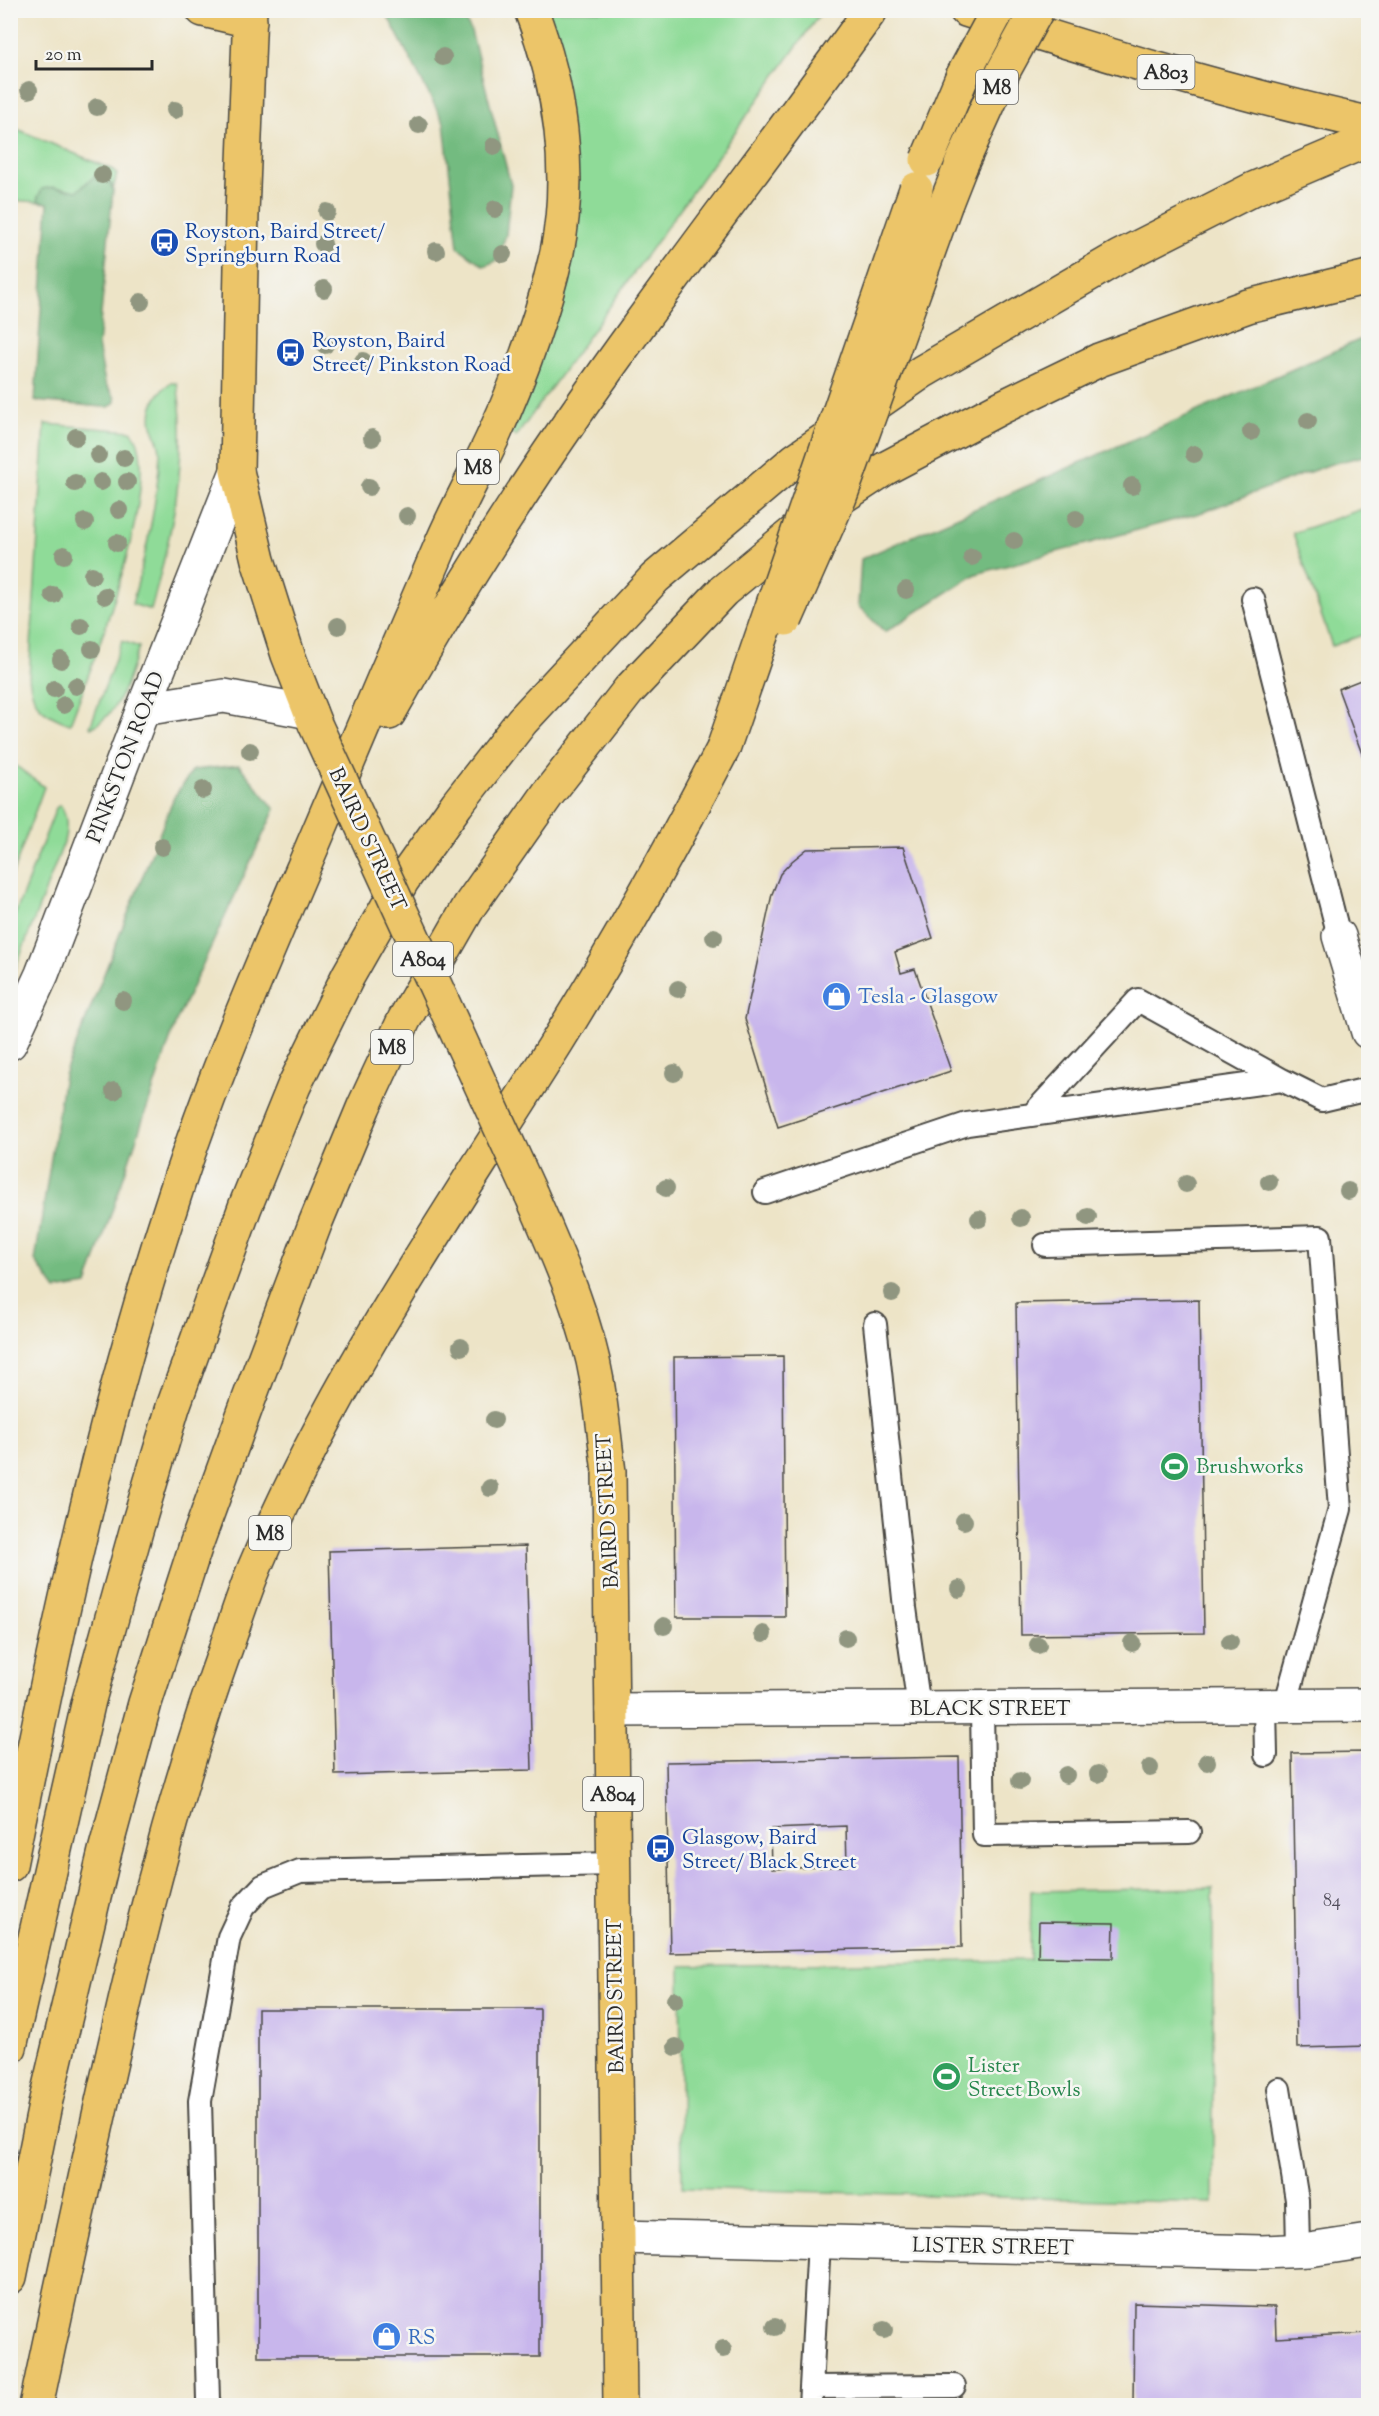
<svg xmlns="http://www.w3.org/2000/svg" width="1379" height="2416" viewBox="0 0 1379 2416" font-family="'Sorts Mill Goudy',serif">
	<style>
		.green { fill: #8fdb98; stroke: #5d8362; stroke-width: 1.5 }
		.forest { fill: #73bb80; stroke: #4f7356; stroke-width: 1.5 }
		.building { fill: #c8b6ec; fill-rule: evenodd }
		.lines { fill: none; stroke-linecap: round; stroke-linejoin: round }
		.service-casing { stroke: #484742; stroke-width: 26 }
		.minor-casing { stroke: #484742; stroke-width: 36 }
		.tertiary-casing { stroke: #484742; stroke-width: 36 }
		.primary-casing { stroke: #484742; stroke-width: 36 }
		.motorway-casing { stroke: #484742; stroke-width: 36 }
		.service { stroke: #fff; stroke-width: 22 }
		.minor { stroke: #fff; stroke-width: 33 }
		.tertiary { stroke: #fff; stroke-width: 33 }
		.primary { stroke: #ecc569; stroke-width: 33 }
		.motorway { stroke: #ecc569; stroke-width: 33 }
		.primary-bridge-casing { stroke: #484742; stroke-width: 36; stroke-linecap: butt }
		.motorway-bridge-casing { stroke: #484742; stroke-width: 36; stroke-linecap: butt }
		.primary-bridge { stroke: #ecc569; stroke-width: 33 }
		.motorway-bridge { stroke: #ecc569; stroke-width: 33 }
		.tree { fill: #909680 }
		.labels { text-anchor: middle; stroke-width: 5; stroke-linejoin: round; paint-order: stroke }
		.number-label { font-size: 18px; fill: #524e5b }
		.shield { fill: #f6f6f2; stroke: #686867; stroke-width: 1.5 }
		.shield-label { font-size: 20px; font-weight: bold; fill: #2b2b2b }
		.transit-label { font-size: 21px; fill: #164399; stroke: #f6f6f2; text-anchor: start }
		.street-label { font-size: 21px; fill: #2b2b2b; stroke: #f6f6f2 }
		.shop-label { font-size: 21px; fill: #366cbe; stroke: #f6f6f2; text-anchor: start }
		.leisure-label { font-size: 21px; fill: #27864d; stroke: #f6f6f2; text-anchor: start }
	</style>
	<rect width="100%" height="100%" fill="#f6f6f2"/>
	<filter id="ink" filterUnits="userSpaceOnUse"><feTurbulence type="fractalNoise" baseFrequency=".0167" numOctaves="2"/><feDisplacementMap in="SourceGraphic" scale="12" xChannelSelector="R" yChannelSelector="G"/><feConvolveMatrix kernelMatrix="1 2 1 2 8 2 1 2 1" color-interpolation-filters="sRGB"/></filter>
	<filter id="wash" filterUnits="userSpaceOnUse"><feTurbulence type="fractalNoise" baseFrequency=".008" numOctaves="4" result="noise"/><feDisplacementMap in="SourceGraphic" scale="24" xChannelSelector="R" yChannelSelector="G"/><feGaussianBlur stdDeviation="1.35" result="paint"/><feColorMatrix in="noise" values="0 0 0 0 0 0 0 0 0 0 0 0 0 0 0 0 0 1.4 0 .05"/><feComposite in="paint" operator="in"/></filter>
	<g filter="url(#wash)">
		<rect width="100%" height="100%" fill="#ede4c7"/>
		<path class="green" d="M 547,11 L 822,11 L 516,437 L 509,431 L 557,306 Z
			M 10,126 L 113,170 L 117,174 L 113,190 L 111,183 L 87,182 L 77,192 C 61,185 52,188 38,197 L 39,202 L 11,200 Z
			M 171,383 L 177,383 C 179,396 181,410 181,424 C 183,486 167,551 151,610 L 132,604 C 146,555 157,504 160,453 C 160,436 148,431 152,409 C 155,397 161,389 171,383 Z
			M 45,424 L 131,431 C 169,472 89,674 70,724 C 43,714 33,707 29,678 Z
			M 1368,507 L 1368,633 L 1332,646 L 1293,533 Z
			M 122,641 L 139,647 C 128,677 122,712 91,728 L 90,727 Z
			M 11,762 L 44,787 L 11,878 Z
			M 60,805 C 68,815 67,830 64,842 L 11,980 L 11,925 L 56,808 Z
			M 1213,1888 L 1213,2203 L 682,2188 L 680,1966 L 1030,1960 L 1031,1891 Z"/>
		<path class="forest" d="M 385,11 L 461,11 L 471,31 L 511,185 L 506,235 L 496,261 L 484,266 L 458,247 L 444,123 Z
			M 95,176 C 105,179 110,180 113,190 L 98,345 L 105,383 L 115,398 L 115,402 L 109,407 L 103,407 L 35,401 L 48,203 L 39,202 L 38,197 L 42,189 L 54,187 L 77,191 Z
			M 1368,339 L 1368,455 L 1331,464 L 1200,513 L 976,574 L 885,632 L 858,606 L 861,559 L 1359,340 Z
			M 239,765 L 275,809 L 176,1022 L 87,1285 L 56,1290 L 35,1261 L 64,1075 L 174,797 L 193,770 Z"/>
		<g id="blocks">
			<path class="building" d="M 1368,677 L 1368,770 L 1338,689 Z
				M 903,847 L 933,938 L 895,952 L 901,973 L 915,969 L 951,1071 L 778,1127 L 745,1019 L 772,894 L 780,874 L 792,861 L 807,849 Z
				M 1199,1300 L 1204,1633 L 1021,1635 L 1016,1303 Z
				M 783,1356 L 785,1617 L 676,1617 L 674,1357 Z
				M 526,1546 L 532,1770 L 335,1775 L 329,1551 Z
				M 1368,1752 L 1368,2046 L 1297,2048 L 1292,1753 Z
				M 959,1757 L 962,1947 L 670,1953 L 666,1762 ZM 846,1826 L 847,1866 L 772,1869 L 771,1829 Z
				M 1039,1922 L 1114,1923 L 1113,1958 L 1038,1957 Z
				M 258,2009 L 540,2009 L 540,2357 L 258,2357 Z
				M 1134,2303 L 1275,2307 L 1276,2338 L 1368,2333 L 1368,2406 L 1133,2406 Z"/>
		</g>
	</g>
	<g filter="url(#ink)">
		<use href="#blocks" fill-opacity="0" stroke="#484742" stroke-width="1.5"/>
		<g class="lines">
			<defs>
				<path id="service" d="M 1253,599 L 1339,936
					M 1032,1115 L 1138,1000 L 1282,1080 L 1322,1100 L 1368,1089
					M 765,1192 L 967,1124 L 1282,1080
					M 1045,1245 L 1320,1237 L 1340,1509 L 1285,1706
					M 875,1324 L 905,1608 L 919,1708
					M 1265,1706 L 1266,1755
					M 982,1708 L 984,1835 L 1189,1832
					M 1279,2089 L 1297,2200 L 1298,2250
					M 811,2387 L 954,2386
					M 210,2406 L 208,2400 L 200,2101 L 229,1937 L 243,1907 L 263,1886 L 300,1871 L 614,1864
					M 810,2406 L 819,2242"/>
				<path id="minor" d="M 143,709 L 224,696 L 310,712
					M 1339,936 L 1368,1032
					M 612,1710 L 1368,1705
					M 618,2237 L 1262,2252 L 1309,2250 L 1368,2241"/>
				<path id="tertiary" d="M 10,1043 L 42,974 L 143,709 L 237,471"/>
				<path id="primary" d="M 203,10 L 250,21
					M 250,10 L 242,213 L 237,471 L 258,560 L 288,655 L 315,724
					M 966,10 C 1099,53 1232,93 1368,123
					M 531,1194 C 557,1254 586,1316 597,1381 C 602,1411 605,1442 609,1472 L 620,2406"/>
				<path id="motorway" d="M 946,203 L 961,165
					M 389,713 C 435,630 485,549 538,469 C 643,312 761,164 871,10
					M 10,1865 C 55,1640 102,1415 174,1197 C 211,1082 259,971 307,859 C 350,757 394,654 438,552 C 454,513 475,476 493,437 C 520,378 543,315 557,252 C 573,172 560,85 531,10
					M 10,2047 L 89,1700 L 136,1531 L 173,1407 L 245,1207 L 294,1086 L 348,976 L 402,881 L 457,804 L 522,721 L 655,578 L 795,460 L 922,372 L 1119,257 L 1253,189 L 1368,140
					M 10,2277 L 46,2100 L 105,1851 L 145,1703 L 196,1545 L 249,1399 L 315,1224 L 364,1106 L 404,1020 L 470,905 L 548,794 L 629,690 L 723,591 L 816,514 L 886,468 L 1002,407 L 1099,360 L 1248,306 L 1368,277
					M 36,2406 C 65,2269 94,2133 126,1997 C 154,1875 187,1756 229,1639 C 238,1613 246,1587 257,1562 C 335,1377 451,1211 557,1042 C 616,947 671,849 723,749"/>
			</defs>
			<use href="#service" class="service-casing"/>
			<use href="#minor" class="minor-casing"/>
			<use href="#tertiary" class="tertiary-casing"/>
			<use href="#primary" class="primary-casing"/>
			<use href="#motorway" class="motorway-casing"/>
			<use href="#service" class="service"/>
			<use href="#minor" class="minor"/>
			<use href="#tertiary" class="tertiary"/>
			<use href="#primary" class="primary"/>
			<use href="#motorway" class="motorway"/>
			<defs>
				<path id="primary-bridge" d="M 315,724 L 531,1194"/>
				<path id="motorway-bridge" d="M 927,160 L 962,77 L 998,10
					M 961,165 L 1004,70 L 1037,10
					M 786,619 L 840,497 L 946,203
					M 723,749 L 916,189"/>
			</defs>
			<use href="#primary-bridge" class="primary-bridge-casing"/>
			<use href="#motorway-bridge" class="motorway-bridge-casing"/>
			<use href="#primary-bridge" class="primary-bridge"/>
			<use href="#motorway-bridge" class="motorway-bridge"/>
		</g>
		<g class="tree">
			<circle cx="443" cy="57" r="9"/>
			<circle cx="29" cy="90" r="9"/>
			<circle cx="97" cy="107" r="9"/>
			<circle cx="175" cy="110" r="9"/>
			<circle cx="419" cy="125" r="9"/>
			<circle cx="494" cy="146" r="9"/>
			<circle cx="102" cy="175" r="9"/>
			<circle cx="495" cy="209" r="9"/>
			<circle cx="327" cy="212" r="9"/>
			<circle cx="323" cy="244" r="9"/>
			<circle cx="436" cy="251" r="9"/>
			<circle cx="503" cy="254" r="9"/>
			<circle cx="324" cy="289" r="9"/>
			<circle cx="141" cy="302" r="9"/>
			<circle cx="325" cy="345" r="9"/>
			<circle cx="363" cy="361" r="9"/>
			<circle cx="1308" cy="421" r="9"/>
			<circle cx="1251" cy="432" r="9"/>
			<circle cx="76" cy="437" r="9"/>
			<circle cx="372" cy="438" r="9"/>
			<circle cx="1194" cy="454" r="9"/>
			<circle cx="98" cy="455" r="9"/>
			<circle cx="124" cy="458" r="9"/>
			<circle cx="101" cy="482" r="9"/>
			<circle cx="127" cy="482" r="9"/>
			<circle cx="75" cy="483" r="9"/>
			<circle cx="1132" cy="486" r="9"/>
			<circle cx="369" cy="487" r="9"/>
			<circle cx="119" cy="510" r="9"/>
			<circle cx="407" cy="516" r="9"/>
			<circle cx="1076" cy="519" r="9"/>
			<circle cx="85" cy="522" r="9"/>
			<circle cx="1014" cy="541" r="9"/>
			<circle cx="117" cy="543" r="9"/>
			<circle cx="64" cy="555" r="9"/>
			<circle cx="972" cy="557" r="9"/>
			<circle cx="92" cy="575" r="9"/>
			<circle cx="906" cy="590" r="9"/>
			<circle cx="53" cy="595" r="9"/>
			<circle cx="105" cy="596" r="9"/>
			<circle cx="81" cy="626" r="9"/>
			<circle cx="338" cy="626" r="9"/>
			<circle cx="92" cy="649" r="9"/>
			<circle cx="61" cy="660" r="9"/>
			<circle cx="76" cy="686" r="9"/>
			<circle cx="54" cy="689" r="9"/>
			<circle cx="64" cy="705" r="9"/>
			<circle cx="250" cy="751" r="9"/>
			<circle cx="203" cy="790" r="9"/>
			<circle cx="162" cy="847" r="9"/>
			<circle cx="714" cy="937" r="9"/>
			<circle cx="678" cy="989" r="9"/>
			<circle cx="123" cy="1001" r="9"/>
			<circle cx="674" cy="1073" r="9"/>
			<circle cx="114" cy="1091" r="9"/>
			<circle cx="1269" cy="1182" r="9"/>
			<circle cx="1186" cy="1184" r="9"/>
			<circle cx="666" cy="1188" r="9"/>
			<circle cx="1348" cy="1191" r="9"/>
			<circle cx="1088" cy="1217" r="9"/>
			<circle cx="1021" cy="1218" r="9"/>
			<circle cx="979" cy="1219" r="9"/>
			<circle cx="892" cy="1293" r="9"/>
			<circle cx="461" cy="1347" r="9"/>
			<circle cx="494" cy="1420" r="9"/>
			<circle cx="490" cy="1488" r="9"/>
			<circle cx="964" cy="1521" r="9"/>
			<circle cx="959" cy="1589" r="9"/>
			<circle cx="664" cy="1626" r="9"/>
			<circle cx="763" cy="1634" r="9"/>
			<circle cx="846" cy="1638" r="9"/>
			<circle cx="1230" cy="1642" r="9"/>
			<circle cx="1132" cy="1643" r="9"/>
			<circle cx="1038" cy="1645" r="9"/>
			<circle cx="1207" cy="1762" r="9"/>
			<circle cx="1150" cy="1768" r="9"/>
			<circle cx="1098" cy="1774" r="9"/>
			<circle cx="1066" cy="1775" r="9"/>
			<circle cx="1020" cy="1781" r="9"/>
			<circle cx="675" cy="2000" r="9"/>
			<circle cx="676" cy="2047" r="9"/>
			<circle cx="775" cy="2327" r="9"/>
			<circle cx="884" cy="2330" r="9"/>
			<circle cx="723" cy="2349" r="9"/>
		</g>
	</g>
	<defs>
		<symbol id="bus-disc" viewBox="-11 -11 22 22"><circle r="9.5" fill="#1a4fb4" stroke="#f6f6f2"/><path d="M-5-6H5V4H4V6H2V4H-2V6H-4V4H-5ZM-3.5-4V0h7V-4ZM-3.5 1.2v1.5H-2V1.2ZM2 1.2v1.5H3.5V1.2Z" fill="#fff"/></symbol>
		<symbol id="shop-disc" viewBox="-11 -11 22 22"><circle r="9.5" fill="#3f7fe0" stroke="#f6f6f2"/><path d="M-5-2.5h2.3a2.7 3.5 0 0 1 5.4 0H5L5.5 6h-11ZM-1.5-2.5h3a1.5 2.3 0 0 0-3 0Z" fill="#fff"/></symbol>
		<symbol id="stadium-disc" viewBox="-11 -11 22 22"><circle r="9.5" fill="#2e9e5b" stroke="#f6f6f2"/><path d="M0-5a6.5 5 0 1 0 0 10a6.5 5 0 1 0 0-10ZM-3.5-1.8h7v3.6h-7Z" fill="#fff"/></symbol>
	</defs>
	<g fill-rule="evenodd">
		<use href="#bus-disc" x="148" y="226" width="33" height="33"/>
		<use href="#bus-disc" x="274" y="336" width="33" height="33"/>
		<use href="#shop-disc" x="820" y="980" width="33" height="33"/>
		<use href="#stadium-disc" x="1158" y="1450" width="33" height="33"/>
		<use href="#bus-disc" x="644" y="1832" width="33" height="33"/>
		<use href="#stadium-disc" x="930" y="2060" width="33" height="33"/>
		<use href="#shop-disc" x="370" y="2320" width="33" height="33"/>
	</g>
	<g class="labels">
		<g class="number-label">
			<text x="1332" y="1906">84</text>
		</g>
		<g class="shield">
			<rect x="1137.5" y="55" width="57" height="34" rx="4.5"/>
			<rect x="976" y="70" width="42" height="34" rx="4.5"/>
			<rect x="457" y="450" width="42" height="34" rx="4.5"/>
			<rect x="393" y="942" width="60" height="34" rx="4.5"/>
			<rect x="371" y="1030" width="42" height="34" rx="4.5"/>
			<rect x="249" y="1516" width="42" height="34" rx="4.5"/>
			<rect x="583" y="1777" width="60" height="34" rx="4.5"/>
		</g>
		<g class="shield-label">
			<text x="1166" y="79">A803</text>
			<text x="997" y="94">M8</text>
			<text x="478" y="474">M8</text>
			<text x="423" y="966">A804</text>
			<text x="392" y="1054">M8</text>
			<text x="270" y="1540">M8</text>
			<text x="613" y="1801">A804</text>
		</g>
		<g class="transit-label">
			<text x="185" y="238">Royston, Baird Street/<tspan x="185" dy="24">Springburn Road</tspan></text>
			<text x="312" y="347">Royston, Baird<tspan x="312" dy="24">Street/ Pinkston Road</tspan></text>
			<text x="682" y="1844">Glasgow, Baird<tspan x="682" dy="24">Street/ Black Street</tspan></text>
		</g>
		<g class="street-label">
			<text transform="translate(125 757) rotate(-69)" y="7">PINKSTON ROAD</text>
			<text transform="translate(368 839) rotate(65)" y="7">BAIRD STREET</text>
			<text transform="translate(607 1511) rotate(-93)" y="7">BAIRD STREET</text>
			<text x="990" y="1715">BLACK STREET</text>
			<text transform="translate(615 1996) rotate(-91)" y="7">BAIRD STREET</text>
			<text transform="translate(993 2246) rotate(1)" y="7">LISTER STREET</text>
		</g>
		<g class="shop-label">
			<text x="858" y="1003">Tesla - Glasgow</text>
			<text x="408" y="2344">RS</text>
		</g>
		<g class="leisure-label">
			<text x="1196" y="1473">Brushworks</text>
			<text x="968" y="2072">Lister<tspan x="968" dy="24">Street Bowls</tspan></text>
		</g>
	</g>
	<rect width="1379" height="2416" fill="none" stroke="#f6f6f2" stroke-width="36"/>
	<path d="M36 60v9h116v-9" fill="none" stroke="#2b2b2b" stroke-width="3"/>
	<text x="45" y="60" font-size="18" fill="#2b2b2b" stroke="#f6f6f2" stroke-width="4.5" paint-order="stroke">20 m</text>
</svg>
